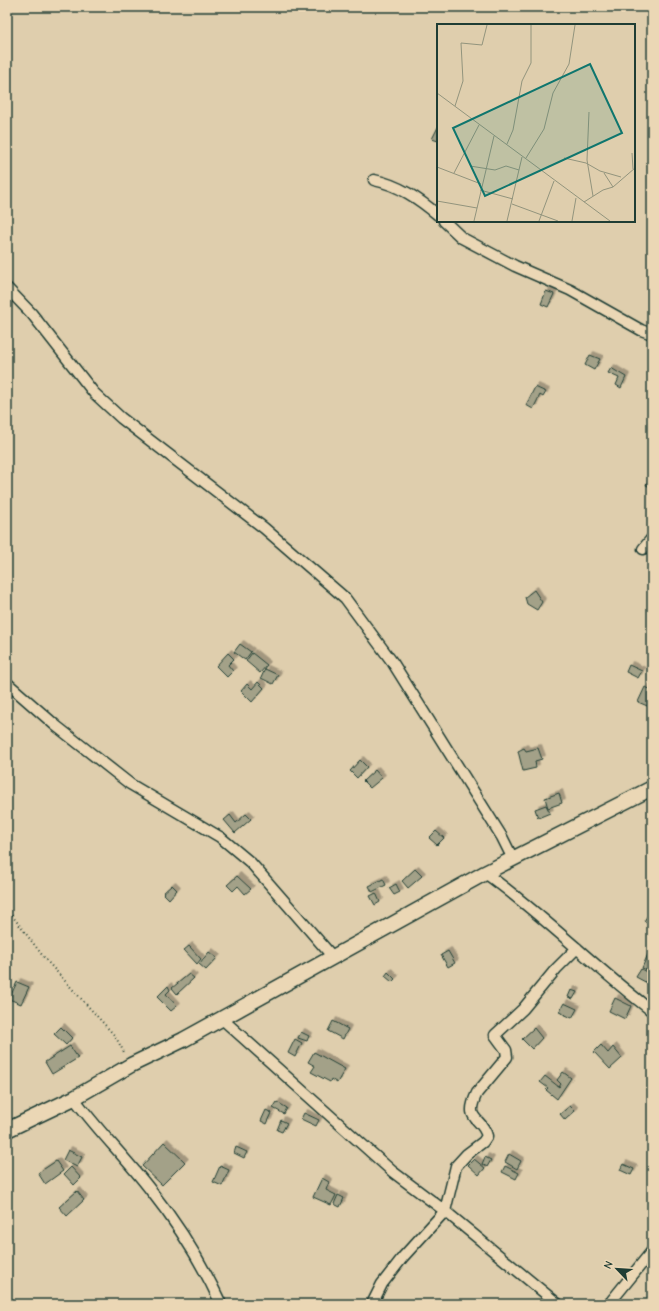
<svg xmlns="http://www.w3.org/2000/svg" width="659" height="1311" viewBox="0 0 659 1311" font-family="'Comic Neue',sans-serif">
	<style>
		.building { fill: #a3a188; stroke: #1f3d34; filter: url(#shadow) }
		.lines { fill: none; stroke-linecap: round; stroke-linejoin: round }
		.street-casing { stroke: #1f3d34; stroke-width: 13 }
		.secondary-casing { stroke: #1f3d34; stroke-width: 17 }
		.path { stroke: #1f3d34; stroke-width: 2; stroke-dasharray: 1 3; stroke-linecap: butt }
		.street { stroke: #ebd7b5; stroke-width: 10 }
		.secondary { stroke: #ebd7b5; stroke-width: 14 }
		.inset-road { fill: none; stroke: #92947d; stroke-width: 1 }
		.view { fill: #0f766e; fill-opacity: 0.15; stroke: #0f766e; stroke-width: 2 }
		.inset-edge { fill: none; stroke: #1f3d34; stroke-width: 2 }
	</style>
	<defs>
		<filter id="shadow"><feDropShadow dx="3.5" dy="-3.5" stdDeviation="0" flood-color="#0004"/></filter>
	</defs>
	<rect width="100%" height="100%" fill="#dfcead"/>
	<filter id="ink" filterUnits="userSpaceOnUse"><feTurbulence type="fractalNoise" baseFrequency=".025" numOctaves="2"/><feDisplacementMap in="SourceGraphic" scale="8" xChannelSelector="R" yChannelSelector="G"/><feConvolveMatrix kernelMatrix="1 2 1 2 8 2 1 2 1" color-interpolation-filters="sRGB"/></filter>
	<g filter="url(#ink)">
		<path class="building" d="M 438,127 L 438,141 L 432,139 Z
			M 546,291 L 554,294 L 548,307 L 541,304 Z
			M 590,355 L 600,359 L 594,370 L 585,365 Z
			M 611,368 L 626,377 L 621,388 L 616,385 L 619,378 L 608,373 Z
			M 535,387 L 546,392 L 543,397 L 540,395 L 533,409 L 526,405 Z
			M 650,477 L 652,478 L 652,488 L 646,485 Z
			M 534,590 L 542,602 L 537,610 L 527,604 L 525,597 Z
			M 240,644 L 251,652 L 245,660 L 234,652 Z
			M 228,653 L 234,659 L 228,665 L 233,671 L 227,677 L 216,666 Z
			M 252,653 L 267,665 L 260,673 L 246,661 Z
			M 629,665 L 642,671 L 638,678 L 626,672 Z
			M 265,669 L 278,675 L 273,684 L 261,678 Z
			M 258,682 L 264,688 L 252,702 L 241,691 L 247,684 L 252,689 Z
			M 645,687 L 652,690 L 652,708 L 638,702 Z
			M 524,748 L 526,751 L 538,748 L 542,759 L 535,761 L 536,768 L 523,771 L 518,751 Z
			M 360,760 L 367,767 L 357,778 L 350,771 Z
			M 375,770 L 382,778 L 370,788 L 363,781 Z
			M 559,793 L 562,803 L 548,808 L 545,798 Z
			M 546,805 L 550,813 L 538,818 L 535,809 Z
			M 246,814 L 251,819 L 235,833 L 224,820 L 230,815 L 236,823 Z
			M 436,831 L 444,838 L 437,845 L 429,838 Z
			M 415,869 L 422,876 L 408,888 L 402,881 Z
			M 237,876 L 251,889 L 245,894 L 238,886 L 233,891 L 227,885 Z
			M 383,879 L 386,885 L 372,892 L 369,886 Z
			M 396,884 L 400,892 L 394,895 L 389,888 Z
			M 172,885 L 177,890 L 169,899 L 163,893 Z
			M 376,893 L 380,902 L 375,905 L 370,896 Z
			M 652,909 L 652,927 L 644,921 Z
			M 189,946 L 201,959 L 197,964 L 184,950 Z
			M 448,951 L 455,963 L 448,967 L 441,955 Z
			M 209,952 L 217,958 L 206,970 L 199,964 Z
			M 648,954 L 652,956 L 651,972 L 642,968 Z
			M 641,969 L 652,975 L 649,984 L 636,977 Z
			M 388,972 L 395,979 L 392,982 L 385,976 Z
			M 189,974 L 194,978 L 177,994 L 172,988 Z
			M 17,982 L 29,987 L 21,1004 L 9,999 Z
			M 168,986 L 170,990 L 166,994 L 177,1006 L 171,1011 L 157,997 Z
			M 571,990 L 577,992 L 573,999 L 568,997 Z
			M 615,998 L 631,1006 L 625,1019 L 609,1011 Z
			M 564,1003 L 577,1009 L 572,1018 L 559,1012 Z
			M 333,1021 L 348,1029 L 343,1039 L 328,1031 Z
			M 61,1027 L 72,1038 L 66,1045 L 54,1034 Z
			M 534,1028 L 542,1038 L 532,1049 L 522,1039 Z
			M 301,1032 L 309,1036 L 307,1041 L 298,1038 Z
			M 295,1039 L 302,1043 L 295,1057 L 288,1053 Z
			M 601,1045 L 608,1053 L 613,1047 L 622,1058 L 610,1069 L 594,1052 Z
			M 70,1046 L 78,1058 L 52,1074 L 45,1062 Z
			M 314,1052 L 345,1069 L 337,1083 L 331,1079 L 330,1082 L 311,1072 L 315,1066 L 308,1062 Z
			M 563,1072 L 571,1078 L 557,1099 L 546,1090 L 548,1088 L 540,1082 L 545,1076 L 559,1087 L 561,1084 L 557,1080 Z
			M 277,1102 L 287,1108 L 284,1114 L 273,1108 Z
			M 570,1106 L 575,1111 L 565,1120 L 560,1114 Z
			M 266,1110 L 272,1113 L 267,1124 L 261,1121 Z
			M 304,1113 L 319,1120 L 316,1126 L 301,1119 Z
			M 281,1120 L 287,1123 L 282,1132 L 277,1130 Z
			M 164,1142 L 185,1162 L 162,1185 L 142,1166 Z
			M 236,1147 L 247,1152 L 244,1158 L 234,1153 Z
			M 68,1150 L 82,1157 L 77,1167 L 63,1160 Z
			M 509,1154 L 521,1161 L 517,1169 L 505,1162 Z
			M 485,1157 L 491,1160 L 487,1167 L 482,1164 Z
			M 474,1159 L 485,1168 L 479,1175 L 468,1165 Z
			M 56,1161 L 63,1171 L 45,1184 L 38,1173 Z
			M 623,1164 L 634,1169 L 631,1175 L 620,1170 Z
			M 220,1166 L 229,1170 L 222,1186 L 213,1182 Z
			M 505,1166 L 519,1173 L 516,1179 L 502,1172 Z
			M 71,1167 L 81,1178 L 74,1185 L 64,1174 Z
			M 322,1178 L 329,1182 L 326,1190 L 336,1195 L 331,1205 L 313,1197 Z
			M 77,1191 L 84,1200 L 67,1216 L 59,1207 Z
			M 338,1195 L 344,1198 L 340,1207 L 334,1204 Z"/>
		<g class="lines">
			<defs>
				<path id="street" d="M 374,180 C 399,185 419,199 438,215
					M 444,221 L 462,238 L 515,266 L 570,290 L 641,330 L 652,334
					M 7,288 L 32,314 L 94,393 L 121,418 L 264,528 L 345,598 L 393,663 L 502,837 L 513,859
					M 643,549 L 652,538
					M 7,683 L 55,725 L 130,784 L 220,837 L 251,863 L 332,956
					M 485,873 C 544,915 594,967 652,1011
					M 221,1018 L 393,1172 L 445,1211 L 558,1304
					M 74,1098 C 98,1131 127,1159 152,1192 C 179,1226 203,1265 221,1304
					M 372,1304 L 382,1284 L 403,1257 L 445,1211 L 456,1166 L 467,1154 L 483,1142 L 487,1136 C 482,1116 463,1122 477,1093 L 507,1057 L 506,1050 L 495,1035 L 523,1009 L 556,969 L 577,948
					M 609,1304 L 652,1251"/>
				<path id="secondary" d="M 7,1130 L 74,1098 L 131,1065 L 183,1040 L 485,873 L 652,788"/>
			</defs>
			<use href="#street" class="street-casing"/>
			<use href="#secondary" class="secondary-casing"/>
			<path class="path" d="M 7,909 L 46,960 L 115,1036 L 125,1054"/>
			<use href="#street" class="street"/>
			<use href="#secondary" class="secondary"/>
		</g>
	</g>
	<g transform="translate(437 24)">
		<rect width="198" height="198" fill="#dfcead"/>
		<path class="inset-road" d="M 0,69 L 173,197M 18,82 L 26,57 L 24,19 L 45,21 L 50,1M 152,88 L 150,136 L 156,172M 70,120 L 76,106 L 85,57 L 94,39 L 94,1M 195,129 L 196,145M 89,134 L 107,105 L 116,69 L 132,40 L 138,1M 127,134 L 149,139 L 163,147 L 184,153M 33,142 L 58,146 L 69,142 L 82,146M 0,143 L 44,160M 17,149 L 42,101M 167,149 L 176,163M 43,166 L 76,175M 0,177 L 40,184M 147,178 L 166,166 L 176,163 L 198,144M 75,180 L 121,197M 37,197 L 57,112M 70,197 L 85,133M 102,197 L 117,157M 135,197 L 139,174"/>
		<path class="view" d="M 153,40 L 185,109 L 48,172 L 16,104 Z"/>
		<rect width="198" height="198" class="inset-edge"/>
	</g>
	<rect width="659" height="1311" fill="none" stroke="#ebd7b5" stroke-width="24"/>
	<rect x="12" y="12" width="635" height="1287" fill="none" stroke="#1f3d34" stroke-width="1.5" filter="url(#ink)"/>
	<g transform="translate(617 1269) rotate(295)" stroke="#ebd7b5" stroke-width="3" paint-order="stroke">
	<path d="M0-3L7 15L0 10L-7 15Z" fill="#1f3d34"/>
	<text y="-6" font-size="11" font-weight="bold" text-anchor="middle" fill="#1f3d34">N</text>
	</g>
</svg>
